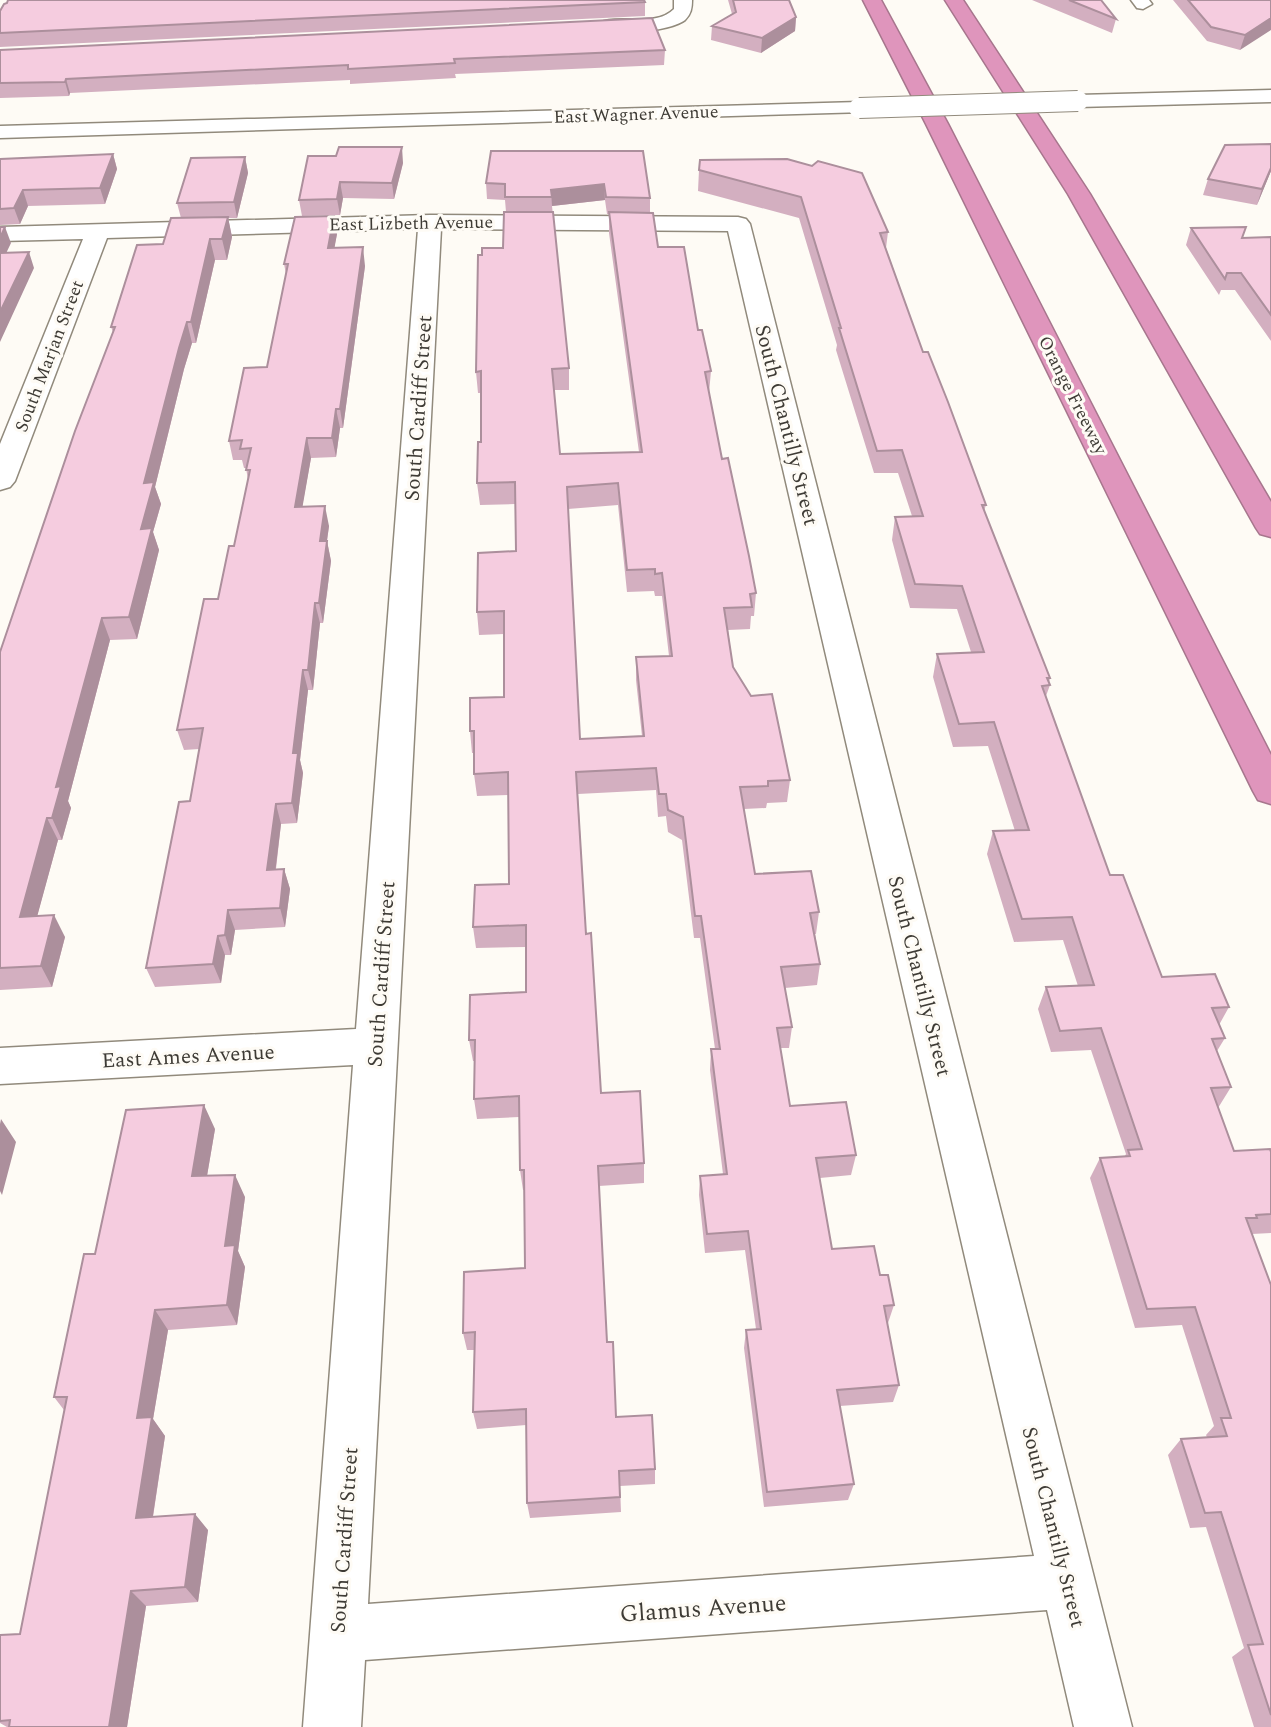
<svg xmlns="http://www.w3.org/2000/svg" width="1271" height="1727" viewBox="0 0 1271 1727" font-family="Spectral,serif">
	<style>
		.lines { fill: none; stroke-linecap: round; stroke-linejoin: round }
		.minor-casing { stroke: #918a7c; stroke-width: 3 }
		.tertiary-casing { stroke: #918a7c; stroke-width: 3 }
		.motorway-casing { stroke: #a7768d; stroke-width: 3 }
		.minor { fill: #fff; fill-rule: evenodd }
		.tertiary { fill: #fff; fill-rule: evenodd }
		.motorway { fill: #df95bc; fill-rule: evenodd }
		.tertiary-bridge-casing { stroke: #918a7c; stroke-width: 22; stroke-linecap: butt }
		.tertiary-bridge { stroke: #fff; stroke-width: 20 }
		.wall { fill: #d3afc0; fill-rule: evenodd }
		.shaded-wall { fill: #ac8f9c }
		.building { fill: #f5ccdf; stroke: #ac8f9c; stroke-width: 2; fill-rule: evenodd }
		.labels { text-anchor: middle; stroke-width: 6; stroke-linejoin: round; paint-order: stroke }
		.far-street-label { font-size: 18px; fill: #3e3b35; stroke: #fefbf5 }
		.street-label { font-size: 21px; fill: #3e3b35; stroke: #fefbf5 }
		.near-street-label { font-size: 24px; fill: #3e3b35; stroke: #fefbf5 }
	</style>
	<rect width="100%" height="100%" fill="#fefbf5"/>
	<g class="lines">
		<defs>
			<path id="minor" d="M 674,0 L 692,0 C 692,8 691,14 685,20 C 672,31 604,39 594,27 C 608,10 654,30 674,9 Z
				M 1131,0 L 1149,0 L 1152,4 L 1143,9 L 1137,8 Z
				M 430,215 L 738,217 L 746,219 L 750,224 L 1132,1727 L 1074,1727 L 1047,1610 L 365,1660 L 361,1727 L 303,1727 L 353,1065 L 0,1084 L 0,1048 L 356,1029 L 418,229 L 107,238 L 15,481 L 10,487 L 0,490 L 0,444 L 83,239 L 0,241 L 0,227 ZM 441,229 L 728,231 L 1034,1556 L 368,1604 Z"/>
			<path id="tertiary" d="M 1271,90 L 1271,102 L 1078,107 L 1071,105 L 1068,101 L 1071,97 L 1078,95 Z
				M 859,102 L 866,104 L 869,108 L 866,112 L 0,138 L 0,126 Z"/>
			<path id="motorway" d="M 863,0 L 881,0 L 948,124 L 1271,755 L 1271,804 L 1258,800 L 1253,791 L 926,124 Z
				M 945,0 L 963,0 L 1090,194 L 1271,502 L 1271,537 L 1260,534 L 1256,528 L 1068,194 Z"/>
		</defs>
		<use href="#minor" class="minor-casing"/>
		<use href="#tertiary" class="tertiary-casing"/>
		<use href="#motorway" class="motorway-casing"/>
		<use href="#minor" class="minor"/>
		<use href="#tertiary" class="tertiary"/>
		<use href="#motorway" class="motorway"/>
		<defs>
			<path id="tertiary-bridge" d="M 859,108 L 1078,101"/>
		</defs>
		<use href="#tertiary-bridge" class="tertiary-bridge-casing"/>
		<use href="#tertiary-bridge" class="tertiary-bridge"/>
	</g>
	<path class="wall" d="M 728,0 L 789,0 L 796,17 L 795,31 L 761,53 L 711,40 L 712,26 L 732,14 Z
		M 1032,0 L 1101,0 L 1116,19 L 1112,33 Z
		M 1173,0 L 1271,0 L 1240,50 L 1207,41 Z
		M 645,2 L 645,16 L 0,47 L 0,11 Z
		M 0,50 L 665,50 L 664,65 L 455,74 L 456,78 L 350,84 L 350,80 L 70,93 L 69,96 L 0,98 Z
		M 1271,144 L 1271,171 L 1257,205 L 1203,195 L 1208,179 Z
		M 491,151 L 650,198 L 650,213 L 658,247 L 698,330 L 711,371 L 709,393 L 722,459 L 756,593 L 754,616 L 751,616 L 750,629 L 728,630 L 733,667 L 790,780 L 787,802 L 767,803 L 766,808 L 744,809 L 755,874 L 819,912 L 816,934 L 815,934 L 820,964 L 817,985 L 785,988 L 792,1027 L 789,1048 L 780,1048 L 790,1106 L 856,1155 L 851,1175 L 820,1178 L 832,1249 L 880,1275 L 894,1305 L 888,1323 L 887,1323 L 899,1385 L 893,1402 L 840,1406 L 854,1484 L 848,1500 L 764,1507 L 744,1348 L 746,1330 L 756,1329 L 745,1250 L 705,1253 L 699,1195 L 700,1176 L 723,1174 L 710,1070 L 711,1049 L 715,1049 L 700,938 L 694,938 L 682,840 L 668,832 L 666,816 L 658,817 L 656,790 L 578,794 L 586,934 L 601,1093 L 644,1163 L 644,1183 L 599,1186 L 607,1342 L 616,1417 L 655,1469 L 655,1484 L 620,1486 L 621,1512 L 530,1518 L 527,1503 L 526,1425 L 477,1429 L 473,1412 L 474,1350 L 467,1350 L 463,1333 L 525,1268 L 524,1190 L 523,1190 L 520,1170 L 519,1117 L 477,1119 L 474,1099 L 475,1061 L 473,1061 L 469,1040 L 526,992 L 526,947 L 476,948 L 473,927 L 509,884 L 508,795 L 477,796 L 474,774 L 474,753 L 472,753 L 470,731 L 504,697 L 504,634 L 479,635 L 477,612 L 516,551 L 515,504 L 480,505 L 477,483 L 481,442 L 481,393 L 478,393 L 476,372 L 482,255 L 503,248 L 506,212 L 505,200 L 487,199 L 486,183 ZM 605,200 L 607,214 L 609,214 L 609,233 L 639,452 L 560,454 L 554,390 L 569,390 L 569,368 L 552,206 ZM 618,505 L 627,592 L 654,591 L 655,596 L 662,596 L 669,656 L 636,657 L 636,680 L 642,736 L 580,739 L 568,509 Z
		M 113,154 L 117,169 L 105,204 L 28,206 L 20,224 L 0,225 L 0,159 Z
		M 308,156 L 403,163 L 394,199 L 343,198 L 340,215 L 302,216 L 299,200 Z
		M 245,157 L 248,173 L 237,218 L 228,218 L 232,237 L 227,260 L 215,260 L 196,343 L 192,343 L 184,369 L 155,487 L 161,504 L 153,532 L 159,550 L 137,639 L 110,640 L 68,801 L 71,808 L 62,840 L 58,840 L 37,916 L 65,937 L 52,987 L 0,990 L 0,652 L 113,332 L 111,327 L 163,244 L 181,218 L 177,203 Z
		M 787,159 L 888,232 L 886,248 L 923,352 L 986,505 L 984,511 L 1050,678 L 1049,683 L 1050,685 L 1046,696 L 1110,875 L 1162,977 L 1229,1007 L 1219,1025 L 1225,1038 L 1217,1051 L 1231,1087 L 1218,1108 L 1234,1151 L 1271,1152 L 1271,1233 L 1252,1234 L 1271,1285 L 1271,1727 L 1254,1727 L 1232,1657 L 1244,1648 L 1206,1527 L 1190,1528 L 1168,1455 L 1181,1439 L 1207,1437 L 1206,1435 L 1214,1426 L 1182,1325 L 1135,1328 L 1090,1178 L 1100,1158 L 1125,1156 L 1126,1154 L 1091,1050 L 1051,1052 L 1038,1009 L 1046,987 L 1078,986 L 1063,940 L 1014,942 L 987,854 L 993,831 L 1015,831 L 988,746 L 953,747 L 933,677 L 937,654 L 971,652 L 957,609 L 910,608 L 892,540 L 895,517 L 912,516 L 898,473 L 874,473 L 836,350 L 837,345 L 799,218 L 698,191 L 699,170 Z
		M 1191,228 L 1243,238 L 1271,237 L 1271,341 L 1235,290 L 1221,290 L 1219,295 L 1186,245 Z
		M 337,234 L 334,248 L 365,266 L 343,428 L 340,428 L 336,457 L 311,458 L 302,507 L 329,526 L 327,541 L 331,561 L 323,623 L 320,623 L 313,690 L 308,690 L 300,760 L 303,773 L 297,823 L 281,824 L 276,869 L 284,869 L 290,889 L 285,927 L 235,930 L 231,955 L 225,955 L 221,983 L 155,987 L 146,968 L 190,801 L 199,749 L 184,750 L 177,730 L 234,546 L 248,480 L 246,468 L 244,468 L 242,460 L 233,460 L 229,441 L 267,367 L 286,274 L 284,264 Z
		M 215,1129 L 207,1176 L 245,1197 L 238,1251 L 245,1267 L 237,1325 L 168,1330 L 153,1419 L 165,1436 L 153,1517 L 208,1530 L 198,1602 L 146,1606 L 127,1727 L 7,1727 L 0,1723 L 0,1635 L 20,1634 L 64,1410 L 54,1397 L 95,1254 Z"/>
	<path class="shaded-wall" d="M 796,17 L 795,31 L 761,53 L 762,38 Z
		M 1271,18 L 1271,30 L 1240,50 L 1245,35 Z
		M 66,79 L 70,93 L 69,96 L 65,82 Z
		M 402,147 L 403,163 L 394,199 L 392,183 Z
		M 113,154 L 117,169 L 105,204 L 100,188 Z
		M 245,157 L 248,173 L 237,218 L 234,202 Z
		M 1271,168 L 1271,171 L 1257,205 L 1262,189 Z
		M 340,182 L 343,198 L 340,215 L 337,199 Z
		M 604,184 L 605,200 L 552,206 L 551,190 Z
		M 23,190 L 28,206 L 20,224 L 14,208 Z
		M 334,216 L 337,234 L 331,267 L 328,248 Z
		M 228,217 L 232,237 L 227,260 L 222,239 Z
		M 5,227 L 11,243 L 0,266 L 0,238 Z
		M 210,239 L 215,260 L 196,343 L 191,322 Z
		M 363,247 L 365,266 L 343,428 L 340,409 Z
		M 29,252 L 34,268 L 0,342 L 0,312 Z
		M 187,322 L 192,343 L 184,369 L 155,487 L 161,504 L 153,532 L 159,550 L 137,639 L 129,617 L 141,529 L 144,483 L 179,348 Z
		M 336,409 L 340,428 L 336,457 L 332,438 Z
		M 307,438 L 311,458 L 299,527 L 295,507 Z
		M 325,506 L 329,526 L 324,561 L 320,541 Z
		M 327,541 L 331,561 L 323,623 L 319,603 Z
		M 315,603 L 320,623 L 313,690 L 308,670 Z
		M 102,618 L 110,640 L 68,801 L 71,808 L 62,840 L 52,818 L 56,787 Z
		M 303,670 L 308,690 L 300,760 L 303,773 L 297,823 L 292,803 L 293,753 Z
		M 276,804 L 281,824 L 273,890 L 267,870 Z
		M 47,818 L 58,840 L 31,939 L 20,917 Z
		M 284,869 L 290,889 L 285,927 L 280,908 Z
		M 228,910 L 235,930 L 231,955 L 225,935 Z
		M 54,915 L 65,937 L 52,987 L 41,966 Z
		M 218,936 L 225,955 L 221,983 L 213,964 Z
		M 204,1105 L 215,1129 L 203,1199 L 192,1176 Z
		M 1,1119 L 16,1142 L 2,1195 L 0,1191 L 0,1124 Z
		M 235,1175 L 245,1197 L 238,1251 L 245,1267 L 237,1325 L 227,1305 L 225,1246 Z
		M 155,1310 L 168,1330 L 153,1419 L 165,1436 L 150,1535 L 136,1518 L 137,1418 Z
		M 195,1514 L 208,1530 L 198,1602 L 185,1587 Z
		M 131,1591 L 146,1606 L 127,1727 L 109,1727 Z"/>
	<path class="building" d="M 8,0 L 644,0 L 645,2 L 0,33 L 0,11 L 4,4 L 7,3 Z
		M 733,0 L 789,0 L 796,17 L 762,38 L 712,26 L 736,12 Z
		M 1069,0 L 1101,0 L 1116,19 Z
		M 1188,0 L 1271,0 L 1271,18 L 1245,35 L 1211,27 Z
		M 652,18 L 665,50 L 454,59 L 455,63 L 348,69 L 348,65 L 66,79 L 65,82 L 0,83 L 0,50 Z
		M 1271,144 L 1271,168 L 1262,189 L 1208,179 L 1225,145 Z
		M 339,147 L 402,147 L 392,183 L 340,182 L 337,199 L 299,200 L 308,156 L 336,156 Z
		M 491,151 L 643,151 L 650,198 L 606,197 L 604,184 L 551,190 L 552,197 L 505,197 L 505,184 L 486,183 Z
		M 113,154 L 100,188 L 23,190 L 14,208 L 0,209 L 0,159 Z
		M 245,157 L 234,202 L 177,203 L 191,158 Z
		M 787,159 L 812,166 L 818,161 L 862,173 L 888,232 L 880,233 L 923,352 L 928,352 L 948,402 L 986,505 L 982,505 L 1050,678 L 1047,678 L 1050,685 L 1042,686 L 1110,875 L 1123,875 L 1162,977 L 1215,974 L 1229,1007 L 1212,1008 L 1225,1038 L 1212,1039 L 1231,1087 L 1211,1088 L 1234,1151 L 1270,1149 L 1271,1152 L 1271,1214 L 1256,1215 L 1257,1218 L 1246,1218 L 1271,1285 L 1271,1715 L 1248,1645 L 1263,1644 L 1221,1512 L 1205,1513 L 1181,1439 L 1227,1436 L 1221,1418 L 1231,1418 L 1195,1307 L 1147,1309 L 1100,1158 L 1130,1156 L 1128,1150 L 1142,1149 L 1101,1028 L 1060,1031 L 1046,987 L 1094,985 L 1072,917 L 1022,919 L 993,831 L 1029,830 L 994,722 L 959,724 L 937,654 L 984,652 L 962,586 L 915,584 L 895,517 L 923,516 L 902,450 L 877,451 L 839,328 L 841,328 L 801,197 L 699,170 L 700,160 Z
		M 504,212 L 553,212 L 569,368 L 552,369 L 560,454 L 642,452 L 609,212 L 653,213 L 658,247 L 684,247 L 698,330 L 702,330 L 711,371 L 705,372 L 722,459 L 728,458 L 749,556 L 756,593 L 750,594 L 752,607 L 724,608 L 733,667 L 751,696 L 772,694 L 790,780 L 768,781 L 768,786 L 740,787 L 755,874 L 811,871 L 819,912 L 810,913 L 820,964 L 781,967 L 792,1027 L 777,1028 L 790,1106 L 846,1102 L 856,1155 L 816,1158 L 832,1249 L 874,1246 L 880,1275 L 888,1275 L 894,1305 L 884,1306 L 899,1385 L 837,1390 L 854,1484 L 767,1492 L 746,1330 L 761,1329 L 748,1231 L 707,1234 L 700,1176 L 727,1174 L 711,1049 L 720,1049 L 701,916 L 695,916 L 683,817 L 668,810 L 666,794 L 659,794 L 656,768 L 576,772 L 586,934 L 591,933 L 601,1093 L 640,1091 L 644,1163 L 598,1166 L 607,1342 L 613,1342 L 616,1417 L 652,1415 L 655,1469 L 619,1471 L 620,1497 L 527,1503 L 526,1409 L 473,1412 L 475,1332 L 463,1333 L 464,1272 L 525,1268 L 524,1170 L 520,1170 L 519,1096 L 474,1099 L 475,1040 L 469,1040 L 470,995 L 526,992 L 526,925 L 473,927 L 475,885 L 509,884 L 508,772 L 474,774 L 474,731 L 470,731 L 470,698 L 504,697 L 504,611 L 477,612 L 478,553 L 516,551 L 515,482 L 477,483 L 478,442 L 481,442 L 481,371 L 476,372 L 478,255 L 482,255 L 482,248 L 503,248 ZM 618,483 L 627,570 L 655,569 L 655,574 L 662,573 L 672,656 L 636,657 L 644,736 L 580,739 L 567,487 Z
		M 334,216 L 328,248 L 363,247 L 340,409 L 336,409 L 332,438 L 307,438 L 295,507 L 325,506 L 320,541 L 327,541 L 319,603 L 315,603 L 308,670 L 303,670 L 293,753 L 298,753 L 292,803 L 276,804 L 267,870 L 284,869 L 280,908 L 228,910 L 225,935 L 218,936 L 213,964 L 146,968 L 179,802 L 190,801 L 203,728 L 177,730 L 204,599 L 218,599 L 229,546 L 234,546 L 250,470 L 246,470 L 251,448 L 240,449 L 242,440 L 229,441 L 244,368 L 267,367 L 288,264 L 284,264 L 295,217 Z
		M 228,217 L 222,239 L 210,239 L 191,322 L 187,322 L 179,348 L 144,483 L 154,482 L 141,529 L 152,528 L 129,617 L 102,618 L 56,787 L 61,786 L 52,818 L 47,818 L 20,917 L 54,915 L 41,966 L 0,968 L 0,652 L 75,431 L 115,327 L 111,327 L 137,245 L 163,244 L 171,218 Z
		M 0,227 L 5,227 L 0,238 Z
		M 1246,227 L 1242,238 L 1271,237 L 1271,315 L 1241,273 L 1227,273 L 1225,279 L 1191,228 Z
		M 29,252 L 0,312 L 0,253 Z
		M 204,1105 L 192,1176 L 235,1175 L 225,1246 L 235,1245 L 227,1305 L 155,1310 L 137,1418 L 152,1417 L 136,1518 L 195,1514 L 185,1587 L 131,1591 L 109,1727 L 9,1727 L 10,1720 L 0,1721 L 0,1635 L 20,1634 L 67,1397 L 54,1397 L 84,1254 L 95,1254 L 126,1110 Z"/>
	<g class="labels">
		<g class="far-street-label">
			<text transform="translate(636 114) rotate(-2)" y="6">East Wagner Avenue</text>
			<text transform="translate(411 223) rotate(-1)" y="6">East Lizbeth Avenue</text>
			<text transform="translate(49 356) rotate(-69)" y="6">South Marjan Street</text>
			<text transform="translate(1073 395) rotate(63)" y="6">Orange Freeway</text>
		</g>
		<g class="street-label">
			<text transform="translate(418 408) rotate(-86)" y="7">South Cardiff Street</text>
			<text transform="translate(787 425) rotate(76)" y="7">South Chantilly Street</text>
			<text transform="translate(381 974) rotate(-86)" y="7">South Cardiff Street</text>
			<text transform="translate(920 976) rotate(76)" y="7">South Chantilly Street</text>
			<text transform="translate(188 1056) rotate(-3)" y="7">East Ames Avenue</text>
			<text transform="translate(1054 1527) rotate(76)" y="7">South Chantilly Street</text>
			<text transform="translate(344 1540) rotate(-86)" y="7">South Cardiff Street</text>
		</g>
		<g class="near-street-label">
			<text transform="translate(703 1608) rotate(-4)" y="8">Glamus Avenue</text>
		</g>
	</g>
</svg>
